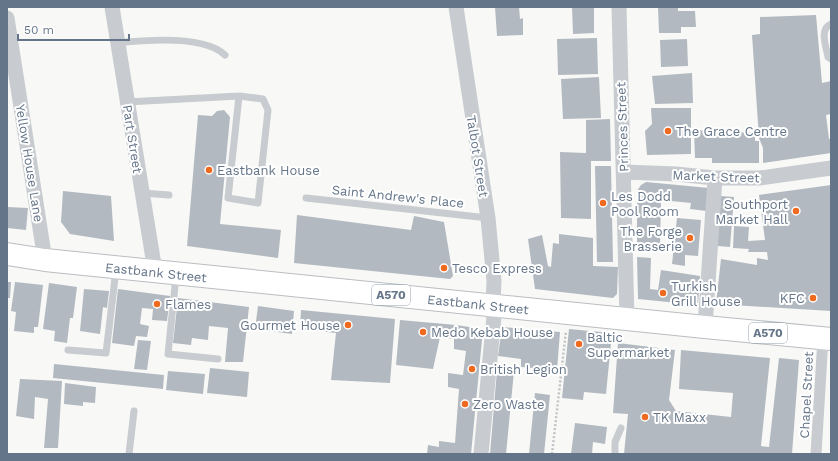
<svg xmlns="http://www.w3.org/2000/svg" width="838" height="461" viewBox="0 0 838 461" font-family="'Work Sans',sans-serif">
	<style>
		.building { fill: #b2b9c0 }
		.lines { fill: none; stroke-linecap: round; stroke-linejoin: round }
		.trunk-casing { stroke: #babdc1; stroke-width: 24 }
		.path { stroke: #c1c3c6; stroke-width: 2.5; stroke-dasharray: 2 2; stroke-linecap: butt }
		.service { stroke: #c8cbcf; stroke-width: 7 }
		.pedestrian { stroke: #c8cbcf; stroke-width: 11 }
		.minor { stroke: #c8cbcf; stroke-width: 15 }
		.trunk { stroke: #fff; stroke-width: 22 }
		.poi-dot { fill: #ef691f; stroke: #fff; stroke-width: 1.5 }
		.labels { text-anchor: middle; stroke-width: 4; stroke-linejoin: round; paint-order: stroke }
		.shield { fill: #fff; stroke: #939eac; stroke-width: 1 }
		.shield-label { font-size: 12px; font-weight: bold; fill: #657589 }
		.street-label { font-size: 13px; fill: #657589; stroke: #fff }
		.poi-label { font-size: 13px; fill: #657589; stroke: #fff; text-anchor: start }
	</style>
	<rect width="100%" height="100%" fill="#f8f9f6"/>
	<path class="building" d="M 495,7 L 519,7 L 520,19 L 523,18 L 523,35 L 497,36 Z
		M 572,7 L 594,7 L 594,33 L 573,34 Z
		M 658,7 L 678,7 L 678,11 L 695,11 L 696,27 L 681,27 L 681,33 L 659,33 Z
		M 816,15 L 822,83 L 831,81 L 831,114 L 826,115 L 829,139 L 831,139 L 831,153 L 763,163 L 763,148 L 759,138 L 752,35 L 760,34 L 760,17 Z
		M 597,38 L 598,74 L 558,75 L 557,39 Z
		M 687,39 L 688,66 L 661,67 L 660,40 Z
		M 692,73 L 693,103 L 655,104 L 652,76 Z
		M 599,77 L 601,118 L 563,119 L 561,79 Z
		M 651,108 L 691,108 L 691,154 L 647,155 L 645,131 L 652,124 Z
		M 224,110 L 230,117 L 220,224 L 281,230 L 278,258 L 187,246 L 198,115 L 212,116 L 217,111 Z
		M 610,119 L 611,161 L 591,161 L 591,219 L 561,218 L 560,152 L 586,153 L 586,120 Z
		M 694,130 L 755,133 L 755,141 L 759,141 L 759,163 L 712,163 L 712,158 L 695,158 Z
		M 595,166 L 611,166 L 613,262 L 597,262 Z
		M 646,182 L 709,188 L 706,211 L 690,209 L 691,203 L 661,200 L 660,247 L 637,248 L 637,191 L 641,185 Z
		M 831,185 L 831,311 L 716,304 L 721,259 L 757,265 L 757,258 L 768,260 L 767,252 L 748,252 L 749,249 L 733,248 L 734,226 L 749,227 L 748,241 L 765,240 L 759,195 Z
		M 63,191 L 111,196 L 114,241 L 70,234 L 61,222 Z
		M 721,196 L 734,197 L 730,247 L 717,246 Z
		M 7,207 L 28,208 L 26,230 L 7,228 Z
		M 297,215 L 411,230 L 414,216 L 444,222 L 453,276 L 450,279 L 294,263 Z
		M 677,218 L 701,220 L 698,256 L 685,255 L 685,266 L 672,264 Z
		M 559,234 L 593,238 L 593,266 L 618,267 L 617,294 L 613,298 L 535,289 L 528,239 L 542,235 L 548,266 L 551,267 L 553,243 L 559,244 Z
		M 637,257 L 651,258 L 650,289 L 658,290 L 661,270 L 700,276 L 698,305 L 638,299 Z
		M 7,282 L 11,282 L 10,298 L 7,298 Z
		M 15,282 L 43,285 L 38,327 L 34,327 L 34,333 L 14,331 L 16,312 L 11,311 Z
		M 49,283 L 77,287 L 73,318 L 70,318 L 67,343 L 54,341 L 55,331 L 43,329 Z
		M 84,289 L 109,291 L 107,308 L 103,307 L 100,334 L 80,331 Z
		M 118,289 L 170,296 L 167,321 L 152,320 L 153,309 L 142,308 L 140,324 L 149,326 L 147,337 L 136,336 L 134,346 L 112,343 Z
		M 178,298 L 249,307 L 243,362 L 225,362 L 228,328 L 209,326 L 208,340 L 192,338 L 191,345 L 173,343 Z
		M 258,306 L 294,311 L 292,334 L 255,329 Z
		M 301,310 L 395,319 L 390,383 L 331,380 L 336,333 L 300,329 Z
		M 400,320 L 456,325 L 483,329 L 471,454 L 427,454 L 428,445 L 439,447 L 439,441 L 455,443 L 459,389 L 448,387 L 448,373 L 463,375 L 466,351 L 454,349 L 454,339 L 440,337 L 433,369 L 396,365 Z
		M 502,327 L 560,332 L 557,370 L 521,367 L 521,359 L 498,356 Z
		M 569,329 L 612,333 L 606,394 L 584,392 L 583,400 L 562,398 Z
		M 138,340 L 151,341 L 147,370 L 134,369 Z
		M 618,343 L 675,350 L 669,400 L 676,411 L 731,417 L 733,393 L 679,389 L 681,350 L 770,358 L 761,446 L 769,447 L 779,358 L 799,360 L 792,454 L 624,454 L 628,414 L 613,413 Z
		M 54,364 L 164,375 L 163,389 L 53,378 Z
		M 210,368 L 249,372 L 247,397 L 207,393 Z
		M 497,370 L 514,371 L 506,454 L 490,454 Z
		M 168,371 L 205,374 L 203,394 L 166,390 Z
		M 20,379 L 62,381 L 58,448 L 44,448 L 48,399 L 35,397 L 34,419 L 16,416 Z
		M 65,383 L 96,387 L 95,403 L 83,402 L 83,406 L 64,404 Z
		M 535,393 L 550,395 L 544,454 L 529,454 Z
		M 575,423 L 607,427 L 605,444 L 593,442 L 592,454 L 571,454 Z"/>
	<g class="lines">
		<defs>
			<path id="trunk" d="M 7,254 L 45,260 L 705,327 L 831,339"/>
		</defs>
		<use href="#trunk" class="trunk-casing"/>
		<path class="path" d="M 552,454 L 566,331"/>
		<path class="service" d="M 831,24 C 819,29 826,46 828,57 L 831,59
			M 118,43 C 145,40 204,35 225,55
			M 127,102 L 239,96 L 263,99 L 268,110 L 258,203 L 228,198 L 239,96
			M 142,193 L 169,195
			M 306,198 L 488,218
			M 176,276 L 168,354 L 218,359
			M 68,350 L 106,353 L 116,270
			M 129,454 L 134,411
			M 615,454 L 615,442 L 621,428"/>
		<path class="pedestrian" d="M 816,454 L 823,338"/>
		<path class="minor" d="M 112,7 L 155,271
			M 456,7 L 488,218 L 494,281 L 493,306
			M 619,7 L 627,319
			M 7,18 L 45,260
			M 624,172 L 676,174 L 715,178 L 760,178 L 831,168
			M 705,327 L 715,178
			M 481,454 L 495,306"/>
		<use href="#trunk" class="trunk"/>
	</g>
	<g class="poi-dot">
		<circle cx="668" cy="131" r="4"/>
		<circle cx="209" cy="170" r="4"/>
		<circle cx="603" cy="203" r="4"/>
		<circle cx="796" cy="211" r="4"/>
		<circle cx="690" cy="238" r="4"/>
		<circle cx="444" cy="268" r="4"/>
		<circle cx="663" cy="293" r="4"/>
		<circle cx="813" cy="298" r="4"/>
		<circle cx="157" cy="304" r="4"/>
		<circle cx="348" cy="325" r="4"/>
		<circle cx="423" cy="332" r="4"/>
		<circle cx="579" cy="344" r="4"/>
		<circle cx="472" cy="369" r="4"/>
		<circle cx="465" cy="404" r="4"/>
		<circle cx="645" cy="417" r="4"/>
	</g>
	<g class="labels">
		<g class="shield">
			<rect x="372" y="285" width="38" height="20" rx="3"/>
			<rect x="749" y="323" width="38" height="20" rx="3"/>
		</g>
		<g class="shield-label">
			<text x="391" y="299">A570</text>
			<text x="768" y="337">A570</text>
		</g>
		<g class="street-label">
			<text transform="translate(622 127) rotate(-92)" y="5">Princes Street</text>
			<text transform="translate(133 139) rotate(81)" y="5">Part Street</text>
			<text transform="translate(478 156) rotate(81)" y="5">Talbot Street</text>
			<text transform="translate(30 163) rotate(81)" y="5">Yellow House Lane</text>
			<text transform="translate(716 176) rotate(2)" y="5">Market Street</text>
			<text transform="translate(398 196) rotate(6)" y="5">Saint Andrew's Place</text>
			<text transform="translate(156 272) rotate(6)" y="5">Eastbank Street</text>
			<text transform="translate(478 304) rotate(6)" y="5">Eastbank Street</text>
			<text transform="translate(806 395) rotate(-87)" y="5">Chapel Street</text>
		</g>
		<g class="poi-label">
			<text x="676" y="136">The Grace Centre</text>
			<text x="217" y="175">Eastbank House</text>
			<text x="611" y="201">Les Dodd<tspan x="611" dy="15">Pool Room</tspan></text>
			<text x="788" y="209" text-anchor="end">Southport<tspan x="788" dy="15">Market Hall</tspan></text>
			<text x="682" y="236" text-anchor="end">The Forge<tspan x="682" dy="15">Brasserie</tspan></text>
			<text x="452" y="273">Tesco Express</text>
			<text x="671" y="291">Turkish<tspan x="671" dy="15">Grill House</tspan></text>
			<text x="805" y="303" text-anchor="end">KFC</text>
			<text x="165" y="309">Flames</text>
			<text x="340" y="330" text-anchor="end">Gourmet House</text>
			<text x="431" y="337">Medo Kebab House</text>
			<text x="587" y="342">Baltic<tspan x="587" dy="15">Supermarket</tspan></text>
			<text x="480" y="374">British Legion</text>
			<text x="473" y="409">Zero Waste</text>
			<text x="653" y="422">TK Maxx</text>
		</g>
	</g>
	<rect width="838" height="461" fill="none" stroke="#657589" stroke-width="16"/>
	<path d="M18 34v6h111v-6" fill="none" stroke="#657589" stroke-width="2"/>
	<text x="24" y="34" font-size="12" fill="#657589" stroke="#ffffff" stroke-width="3" paint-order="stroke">50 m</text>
</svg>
